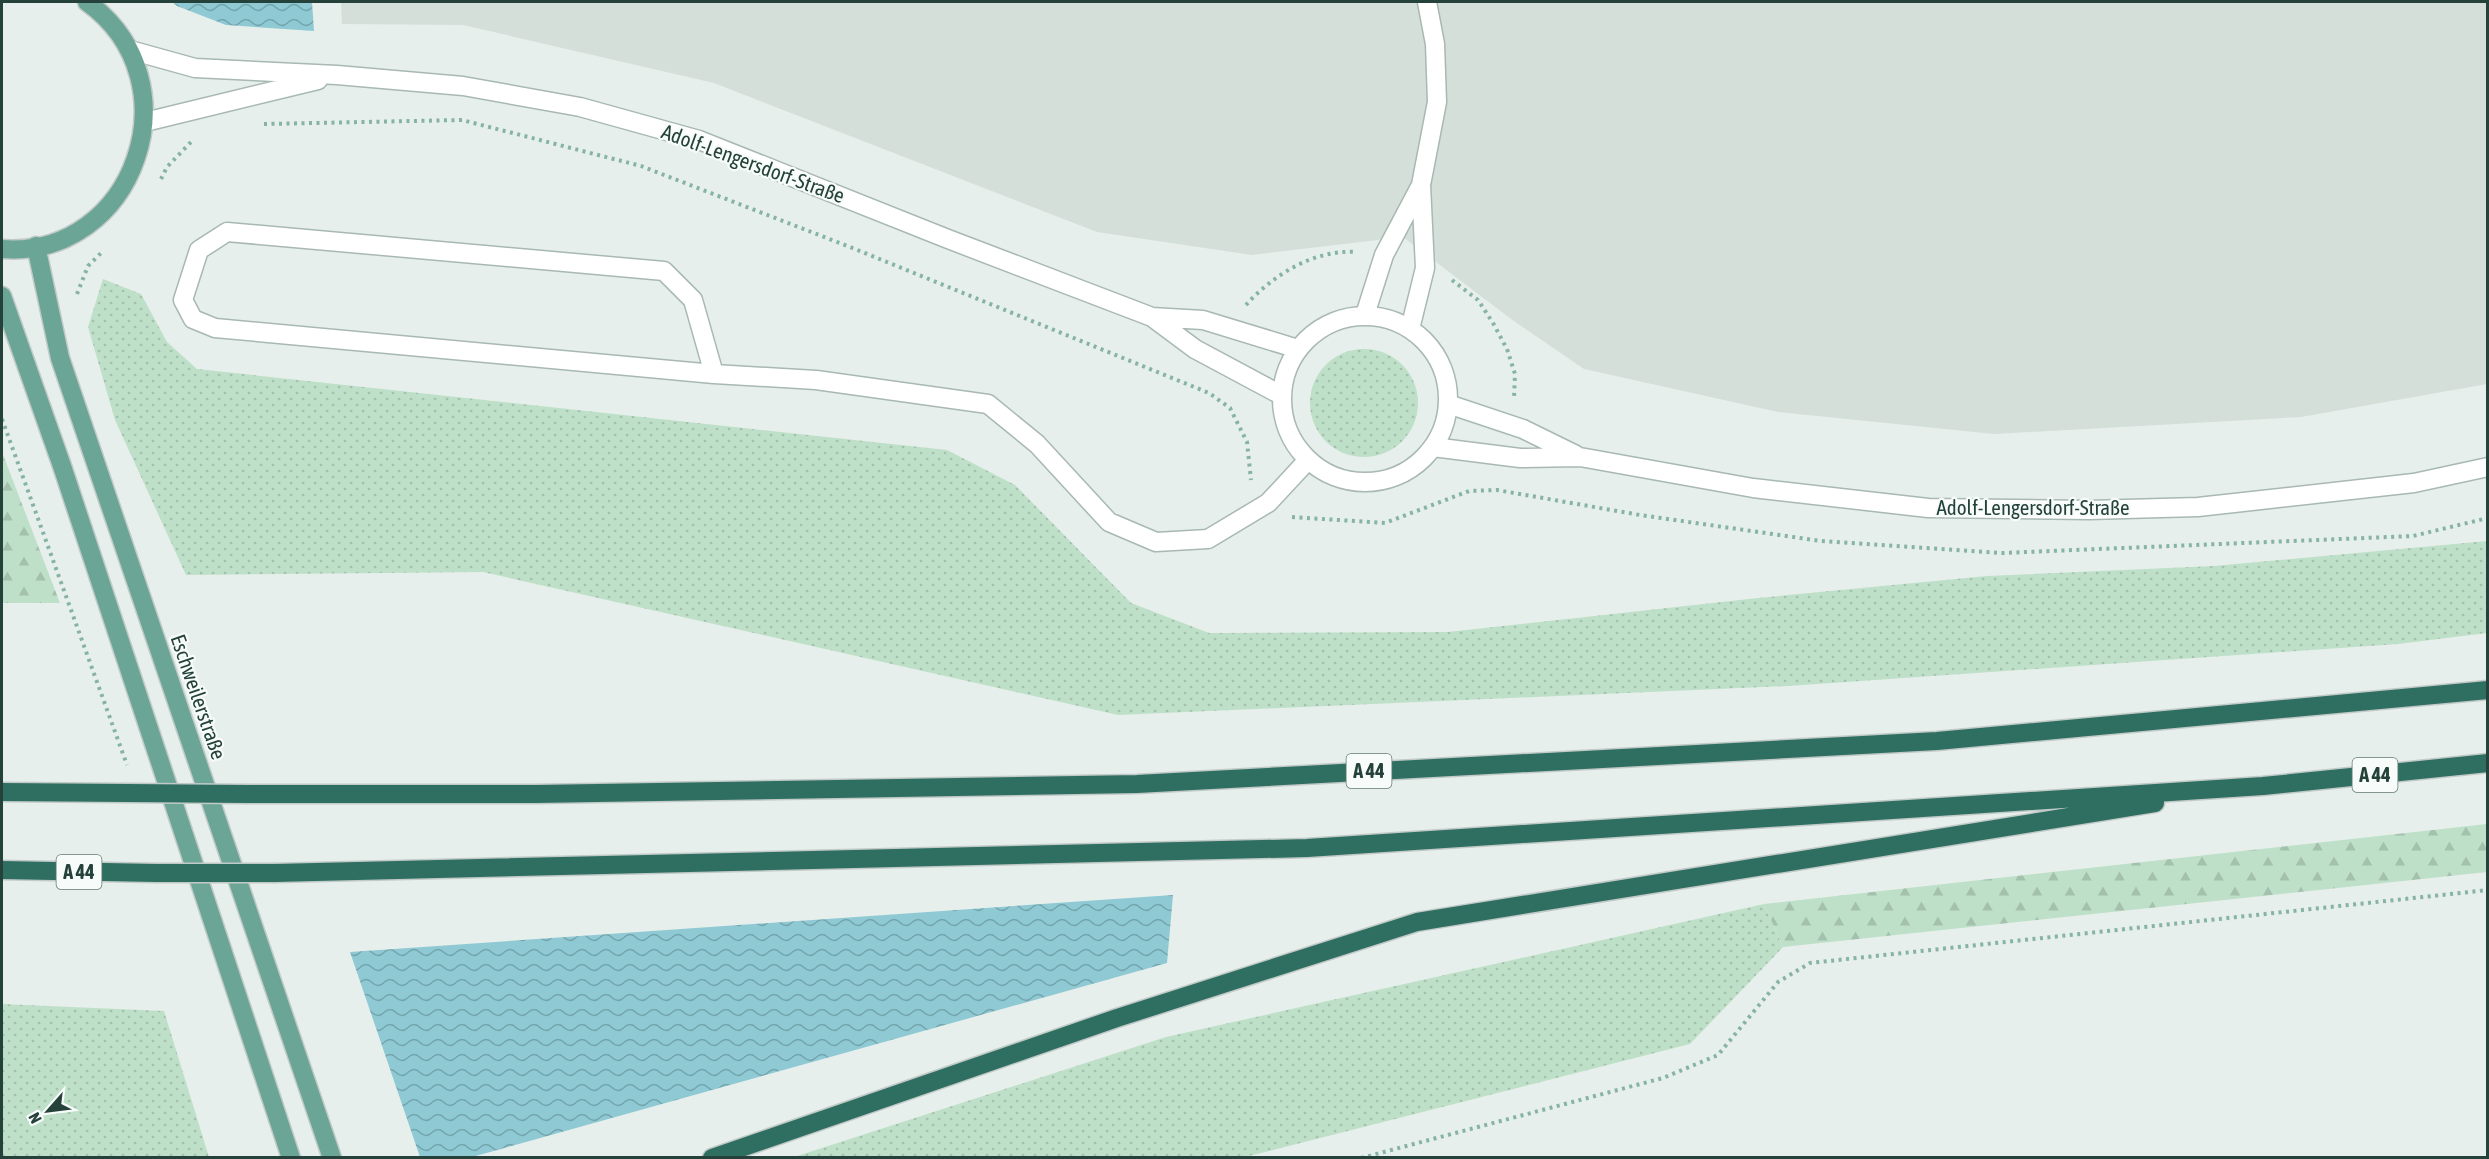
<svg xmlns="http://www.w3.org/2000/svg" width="2489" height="1159" viewBox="0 0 2489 1159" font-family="'Asap Condensed',sans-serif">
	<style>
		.built { fill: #d4dfda }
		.grass { fill: url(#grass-dots) }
		.forest { fill: url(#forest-firs) }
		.water { fill: url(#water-waves) }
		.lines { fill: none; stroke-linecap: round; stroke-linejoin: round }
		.minor-casing { stroke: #a8b8b2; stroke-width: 21 }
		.major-casing { stroke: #c2cac8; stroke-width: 21 }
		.highway-casing { stroke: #c2cac8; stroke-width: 21 }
		.path { stroke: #86b3a5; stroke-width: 4; stroke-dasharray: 3 4.5; stroke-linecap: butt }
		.minor { stroke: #fff; stroke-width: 18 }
		.major { stroke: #6aa596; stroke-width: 18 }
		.highway { stroke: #2f6f62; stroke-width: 18 }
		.highway-bridge-casing { stroke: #c2cac8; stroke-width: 21; stroke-linecap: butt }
		.highway-bridge { stroke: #2f6f62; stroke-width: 18 }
		.labels { text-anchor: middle; stroke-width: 4.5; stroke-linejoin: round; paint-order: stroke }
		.shield { fill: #f7fbf9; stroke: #637a73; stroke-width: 1.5 }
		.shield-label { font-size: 20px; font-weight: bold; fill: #24423a }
		.street-label { font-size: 21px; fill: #24423a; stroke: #f7fbf9 }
	</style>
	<defs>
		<pattern id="grass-dots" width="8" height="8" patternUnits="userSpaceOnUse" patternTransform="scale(1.5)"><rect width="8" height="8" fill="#bfe0c8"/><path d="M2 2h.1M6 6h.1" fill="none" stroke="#a4c1ad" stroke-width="1.8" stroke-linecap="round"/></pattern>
		<pattern id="forest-firs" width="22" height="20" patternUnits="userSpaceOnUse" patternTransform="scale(1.5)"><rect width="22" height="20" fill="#bfe0c8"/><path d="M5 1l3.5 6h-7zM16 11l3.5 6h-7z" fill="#a4c1ad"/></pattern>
		<pattern id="water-waves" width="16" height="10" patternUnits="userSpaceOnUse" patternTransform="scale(1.5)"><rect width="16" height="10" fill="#8ec9d4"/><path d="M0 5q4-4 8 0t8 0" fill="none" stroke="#74a5ad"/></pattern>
	</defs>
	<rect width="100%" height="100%" fill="#e6efeb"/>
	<path class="built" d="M 341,2 L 2487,2 L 2487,384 L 2301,417 L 1994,434 L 1778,412 L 1584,369 L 1511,319 L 1403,237 L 1252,255 L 1097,232 L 714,83 L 463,25 L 342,24 Z"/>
	<path class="grass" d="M 103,279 L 141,294 L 167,342 L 197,369 L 947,450 L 1015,485 L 1131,603 L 1209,633 L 1448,632 L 1758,598 L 1987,576 L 2214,566 L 2487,541 L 2487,633 L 2398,644 L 1788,686 L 1118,715 L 483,572 L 186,575 L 115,420 L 88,327 Z
		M1310 403a54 54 0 1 1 108 0a54 54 0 1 1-108 0Z
		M 1764,904 L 1783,947 L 1690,1044 L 1245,1157 L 794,1157 L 1166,1037 Z
		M 2,1004 L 164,1011 L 209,1157 L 2,1157 Z"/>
	<path class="forest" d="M 2,452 L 60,603 L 2,603 Z
		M 2487,824 L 2487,872 L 1783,947 L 1764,904 Z"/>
	<path class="water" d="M 172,2 L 312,2 L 314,31 L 226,25 L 177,6 Z
		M 1173,895 L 1167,963 L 472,1157 L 420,1157 L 350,952 Z"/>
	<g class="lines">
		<defs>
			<path id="minor" d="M 130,50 L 195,68 L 337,75 L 463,86 L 580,107 L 699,140 L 948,239 L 1152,317 L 1195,349 L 1281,395
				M 145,122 L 318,80
				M 1365,315 L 1384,255 L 1420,187
				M1282 399a83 83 0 1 1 166 0a83 83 0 1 1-166 0Z
				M 1152,317 L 1203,320 L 1298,349
				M 1410,329 L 1425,268 L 1421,185 L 1437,102 L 1435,44 L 1427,2
				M 714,374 L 215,328 L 193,319 L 183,300 L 199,250 L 227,232 L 664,271 L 693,300 L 714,374 L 816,380 L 988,404 L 1037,444 L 1109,522 L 1156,542 L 1208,539 L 1268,503 L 1308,460
				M 1448,404 L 1523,429 L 1576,455
				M 1433,447 L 1520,458 L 1580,457 L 1753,488 L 1928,508 L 2089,510 L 2198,507 L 2414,483 L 2488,467"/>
			<path id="major" d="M 36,246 L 60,358 L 332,1158
				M 2,249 C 135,259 197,81 87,2
				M 2,296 L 62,466 L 291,1158"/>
			<path id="highway" d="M 2,792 L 127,793
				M 248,794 L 536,794 L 1137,784 L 1937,741 L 2488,690
				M 2,870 L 156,873
				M 275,873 L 1307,848 L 2263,786 L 2488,763
				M 712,1158 L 1117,1018 L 1417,922 L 2155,803"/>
		</defs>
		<use href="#minor" class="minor-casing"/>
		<use href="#major" class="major-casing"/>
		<use href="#highway" class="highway-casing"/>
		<path class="path" d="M 264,124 L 462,120 L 641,166 L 850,247 L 1209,393 L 1230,408 L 1247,442 L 1251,480
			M 161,179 L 167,167 L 192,141
			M 1452,280 L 1478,300 L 1493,323 L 1507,349 L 1515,374 L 1514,398
			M 77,294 L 88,266 L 102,252
			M 1246,305 C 1273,275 1314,249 1357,252
			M 2,419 L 127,765
			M 1292,517 L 1385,523 L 1469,491 L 1497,490 L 1640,515 L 1821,541 L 2002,553 L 2413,536 L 2488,518
			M 1361,1158 L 1663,1078 L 1718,1055 L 1778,982 L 1810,963 L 2488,890"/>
		<use href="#minor" class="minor"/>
		<use href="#major" class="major"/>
		<use href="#highway" class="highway"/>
		<defs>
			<path id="highway-bridge" d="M 127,793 L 248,794
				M 156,873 L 275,873"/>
		</defs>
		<use href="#highway-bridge" class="highway-bridge-casing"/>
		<use href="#highway-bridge" class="highway-bridge"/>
	</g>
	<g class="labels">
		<g class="shield">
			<rect x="1346.5" y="754" width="45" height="34" rx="4.5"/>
			<rect x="2352.5" y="758" width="45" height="34" rx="4.5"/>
			<rect x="56.5" y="855" width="45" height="34" rx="4.5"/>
		</g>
		<g class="shield-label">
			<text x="1369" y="778">A 44</text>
			<text x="2375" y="782">A 44</text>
			<text x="79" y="879">A 44</text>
		</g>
		<g class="street-label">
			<text transform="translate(753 164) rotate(20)" y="7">Adolf-Lengersdorf-Straße</text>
			<text x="2033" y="515">Adolf-Lengersdorf-Straße</text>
			<text transform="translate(198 697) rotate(71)" y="7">Eschweilerstraße</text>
		</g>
	</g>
	<rect width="2489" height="1159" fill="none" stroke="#24423a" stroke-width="6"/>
	<g transform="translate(48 1111) rotate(242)" stroke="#f7fbf9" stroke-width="4.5" paint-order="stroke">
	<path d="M0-4.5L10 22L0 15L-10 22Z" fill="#24423a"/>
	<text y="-9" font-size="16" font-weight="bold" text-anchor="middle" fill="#24423a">N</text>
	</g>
</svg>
